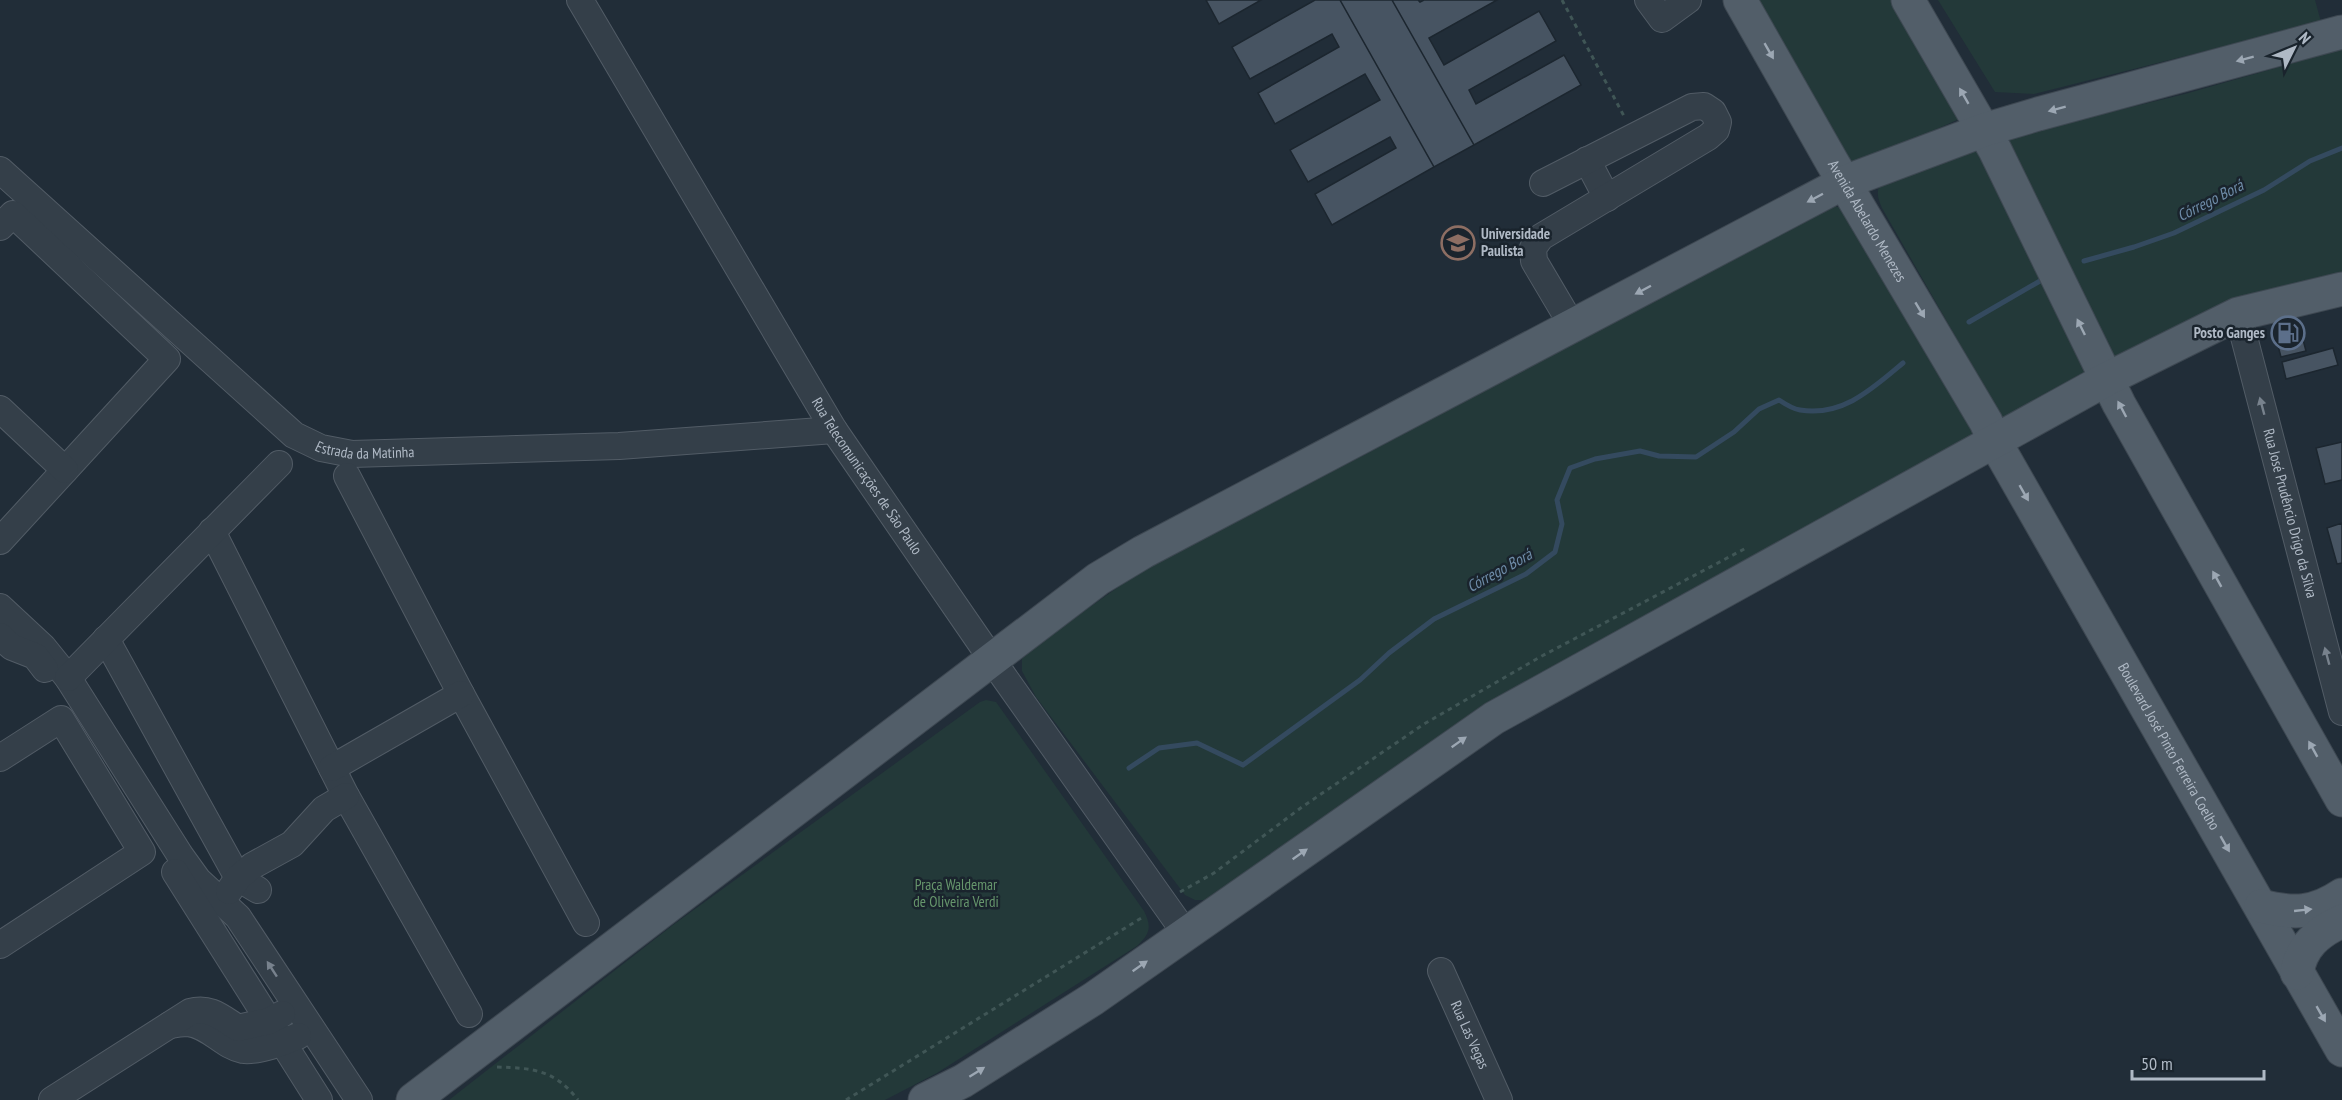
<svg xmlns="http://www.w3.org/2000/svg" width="2342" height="1100" viewBox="0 0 2342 1100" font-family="'PT Sans Narrow',sans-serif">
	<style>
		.green { fill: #233939 }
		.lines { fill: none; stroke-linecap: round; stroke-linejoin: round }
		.stream { stroke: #344a5f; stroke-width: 5 }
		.building { fill: #475462; stroke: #1c262f; stroke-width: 1.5 }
		.minor-casing { stroke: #525c66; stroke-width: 28 }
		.major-casing { stroke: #3e4852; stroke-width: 35 }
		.path { stroke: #405656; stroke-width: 3; stroke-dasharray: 4.5 4.5; stroke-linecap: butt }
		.minor { stroke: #343f49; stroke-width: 26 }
		.major { stroke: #525e69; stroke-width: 33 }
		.oneway { fill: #9ca7b3 }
		.oneway2 { fill: #78828d }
		.labels { text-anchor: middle; stroke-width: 5; stroke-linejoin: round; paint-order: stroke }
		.street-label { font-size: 15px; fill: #afb9c5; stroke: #1a242d }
		.poi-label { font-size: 15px; font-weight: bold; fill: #afb9c5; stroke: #1a242d; text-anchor: start }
		.park-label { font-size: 15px; fill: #66966c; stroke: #1a242d }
		.water-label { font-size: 16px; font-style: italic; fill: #6f8da9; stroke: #1a242d }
	</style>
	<rect width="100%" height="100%" fill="#212d38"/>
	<path class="green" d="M 1753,0 L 1899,0 L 1968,115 L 1850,168 Z
		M 1938,0 L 2315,0 L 2321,22 L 2034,94 L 1995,92 Z
		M 2342,49 L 2342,280 L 2010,421 L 2001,416 L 1882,208 C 1878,199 1876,193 1880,184 L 2025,133 L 2185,94 Z
		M 1835,207 L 1848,207 L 1973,417 L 1976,441 L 1207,900 L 1195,900 L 1185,895 L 1036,697 L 1022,671 L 1022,659 L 1032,648 L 1158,559 L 1364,455 L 1822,210 Z
		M 986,700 L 996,702 L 1144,911 C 1152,927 1150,934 1137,946 L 937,1073 L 885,1100 L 449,1100 L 673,925 L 980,702 Z"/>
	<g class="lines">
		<path class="stream" d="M 2084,261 L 2134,247 L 2174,233 L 2264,190 L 2310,161 L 2342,148
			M 1969,322 L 2040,281
			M 1129,768 L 1159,748 L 1197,743 L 1243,765 L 1360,680 L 1389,653 L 1434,619 L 1526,574 L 1555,552 L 1562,524 L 1557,500 L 1570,468 L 1595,459 L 1640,451 L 1659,456 L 1696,457 L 1734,432 L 1759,409 L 1779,400 C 1785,404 1793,409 1800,410 C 1843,417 1873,388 1903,363"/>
	</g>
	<path class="building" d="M 1206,0 L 1261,0 L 1219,24 Z
		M 1315,0 L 1340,0 L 1434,167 L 1332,225 L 1315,194 L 1396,148 L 1390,137 L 1308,182 L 1290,150 L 1380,100 L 1365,74 L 1275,124 L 1258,93 L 1339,47 L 1332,34 L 1250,79 L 1232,47 Z
		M 1340,0 L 1392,0 L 1474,145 L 1434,167 Z
		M 1392,0 L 1418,0 L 1420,2 L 1424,0 L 1497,0 L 1429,38 L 1444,65 L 1539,11 L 1556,41 L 1469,90 L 1476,104 L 1564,55 L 1581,85 L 1474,145 Z
		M 2295,309 L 2306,351 L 2281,357 L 2270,316 Z
		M 2333,348 L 2338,365 L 2286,379 L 2282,362 Z
		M 2342,442 L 2342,480 L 2325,484 L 2316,448 Z
		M 2342,523 L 2342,563 L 2337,564 L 2327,528 Z"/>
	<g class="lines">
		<defs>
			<g id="minor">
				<path id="s1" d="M 580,0 L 834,430 L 1004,677 L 1186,934"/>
				<path d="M 1648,0 L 1662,19 L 1688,0"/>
				<path d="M 1587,160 L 1607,198"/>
				<path id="s2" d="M 0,170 L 294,435 L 321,448 L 352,454 L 619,446 L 834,430"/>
				<path d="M 1543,183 L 1692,107 L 1704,106 L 1713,112 L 1718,122 L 1716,130 L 1708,137 L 1541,237 L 1533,248 L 1534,261 L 1573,327"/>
				<path d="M 0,227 L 13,214 L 167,359 L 0,541"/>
				<path id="s3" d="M 2238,314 L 2342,712"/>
				<path d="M 0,409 L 65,470"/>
				<path d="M 347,476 L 461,694 L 586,923"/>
				<path d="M 212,531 L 346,796 L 469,1014"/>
				<path d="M 0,607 L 43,647 L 68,678 L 180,855 L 198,880 L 238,917 L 359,1100"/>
				<path d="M 0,636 L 12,647 L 35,656 L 45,669"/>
				<path d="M 106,639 L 238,878 L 258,890"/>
				<path d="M 68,678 L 279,464"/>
				<path d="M 0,758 L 61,719 L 142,852 L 0,945"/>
				<path d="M 332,768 L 461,694"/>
				<path d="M 175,872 L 319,1100"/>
				<path d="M 229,891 L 238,878 L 252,866 L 292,844 L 324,809 L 346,796"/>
				<path id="s4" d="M 1441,971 L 1499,1100"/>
				<path d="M 170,1025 C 175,1024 182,1023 188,1023 C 209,1025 223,1046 243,1050 C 257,1052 285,1042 298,1036"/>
				<path d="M 52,1100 L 190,1012 C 210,1006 222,1018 238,1028 L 269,1021 L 282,1014"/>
			</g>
			<g id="major">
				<path id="s5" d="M 1740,0 L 1832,162 L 1986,422 L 1995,442 L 2342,1050"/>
				<path d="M 1908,0 L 1995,150 L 2119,404 L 2342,800"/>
				<path d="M 2261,906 C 2293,914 2314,914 2342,895"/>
				<path d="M 2297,973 C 2301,946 2318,932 2342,921"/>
				<path d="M 413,1100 L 1098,579 L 1143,552 L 1845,182 L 1984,130 L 2038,114 L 2342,32"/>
				<path d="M 925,1100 L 963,1081 L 1093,999 L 1494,718 L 2107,379 L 2238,314 L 2342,289"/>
			</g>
		</defs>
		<use href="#minor" class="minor-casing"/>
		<use href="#major" class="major-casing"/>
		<path class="path" d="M 1562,0 L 1625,118
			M 1180,892 L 1214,873 L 1302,807 L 1424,724 L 1540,657 L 1748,547
			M 497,1067 C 533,1068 555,1070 578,1100
			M 846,1100 L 1143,917"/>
		<use href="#minor" class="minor"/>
		<use href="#major" class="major"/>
	</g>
	<defs><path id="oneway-solid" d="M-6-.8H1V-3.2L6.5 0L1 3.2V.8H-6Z" transform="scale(1.5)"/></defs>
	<g class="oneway">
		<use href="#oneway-solid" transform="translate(1769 51) rotate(60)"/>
		<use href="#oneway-solid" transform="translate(2245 59) rotate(165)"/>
		<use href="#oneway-solid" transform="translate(1964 96) rotate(-120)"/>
		<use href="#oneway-solid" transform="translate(2057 109) rotate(165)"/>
		<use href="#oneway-solid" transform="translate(1815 198) rotate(152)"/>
		<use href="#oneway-solid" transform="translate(1643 290) rotate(152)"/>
		<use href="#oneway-solid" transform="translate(1920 310) rotate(59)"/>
		<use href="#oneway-solid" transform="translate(2081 327) rotate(-116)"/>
		<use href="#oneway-solid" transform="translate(2122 409) rotate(-118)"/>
		<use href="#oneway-solid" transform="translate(2024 493) rotate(60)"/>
		<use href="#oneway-solid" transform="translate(2217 579) rotate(-119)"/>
		<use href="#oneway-solid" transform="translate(1459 742) rotate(-35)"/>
		<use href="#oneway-solid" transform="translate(2313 749) rotate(-119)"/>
		<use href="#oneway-solid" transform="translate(2225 844) rotate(60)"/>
		<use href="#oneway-solid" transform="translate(1300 854) rotate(-35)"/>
		<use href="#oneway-solid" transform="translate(2303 910) rotate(-6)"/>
		<use href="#oneway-solid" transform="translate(1140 966) rotate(-35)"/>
		<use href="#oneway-solid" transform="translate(2321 1014) rotate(60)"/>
		<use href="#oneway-solid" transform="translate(977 1072) rotate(-32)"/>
	</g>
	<g class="oneway2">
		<use href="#oneway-solid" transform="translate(2262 406) rotate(-105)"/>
		<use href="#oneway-solid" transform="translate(2327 656) rotate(-105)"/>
		<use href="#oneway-solid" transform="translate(272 969) rotate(-123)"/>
	</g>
	<defs>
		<symbol id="university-ring" viewBox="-11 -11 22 22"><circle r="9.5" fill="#1a242d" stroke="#8d6e63" stroke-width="1.5"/><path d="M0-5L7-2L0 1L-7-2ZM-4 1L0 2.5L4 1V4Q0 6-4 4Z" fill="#8d6e63"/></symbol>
		<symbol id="fuel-ring" viewBox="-11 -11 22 22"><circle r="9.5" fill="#1a242d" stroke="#5c6f8a" stroke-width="1.5"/><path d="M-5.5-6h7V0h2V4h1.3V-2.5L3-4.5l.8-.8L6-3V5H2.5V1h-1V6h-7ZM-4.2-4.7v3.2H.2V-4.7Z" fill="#5c6f8a"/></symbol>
	</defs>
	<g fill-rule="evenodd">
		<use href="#university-ring" x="1439" y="224" width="38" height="38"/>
		<use href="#fuel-ring" x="2269" y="314" width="38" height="38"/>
	</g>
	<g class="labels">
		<g class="street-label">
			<text dy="5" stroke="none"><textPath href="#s5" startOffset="255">Avenida Abelardo Menezes</textPath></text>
			<text dy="5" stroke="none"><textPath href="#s2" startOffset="470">Estrada da Matinha</textPath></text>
			<text dy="5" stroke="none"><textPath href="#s1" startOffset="556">Rua Telecomunicações de São Paulo</textPath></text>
			<text dy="5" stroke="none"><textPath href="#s3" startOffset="206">Rua José Prudêncio Drigo da Silva</textPath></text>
			<text dy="5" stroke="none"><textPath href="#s5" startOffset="861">Boulevard José Pinto Ferreira Coelho</textPath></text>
			<text dy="5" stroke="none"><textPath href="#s4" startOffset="70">Rua Las Vegas</textPath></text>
		</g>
		<g class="poi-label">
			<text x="1481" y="239">Universidade<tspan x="1481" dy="17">Paulista</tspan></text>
			<text x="2265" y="338" text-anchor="end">Posto Ganges</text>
		</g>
		<g class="park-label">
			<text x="956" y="890">Praça Waldemar<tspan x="956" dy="17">de Oliveira Verdi</tspan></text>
		</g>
		<g class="water-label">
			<text transform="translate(2210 200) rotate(-27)" y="6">Córrego Borá</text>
			<text transform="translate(1499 570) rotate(-29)" y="6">Córrego Borá</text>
		</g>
	</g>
	<g transform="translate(2294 48) rotate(47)" stroke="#1a242d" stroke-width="4.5" paint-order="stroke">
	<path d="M0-4.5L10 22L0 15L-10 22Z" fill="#afb9c5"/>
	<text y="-9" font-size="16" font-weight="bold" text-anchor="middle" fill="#afb9c5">N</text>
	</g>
	<path d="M2132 1070v9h132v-9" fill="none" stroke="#afb9c5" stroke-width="3"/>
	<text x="2141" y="1070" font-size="18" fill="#afb9c5" stroke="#1a242d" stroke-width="4.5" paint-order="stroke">50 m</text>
</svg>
